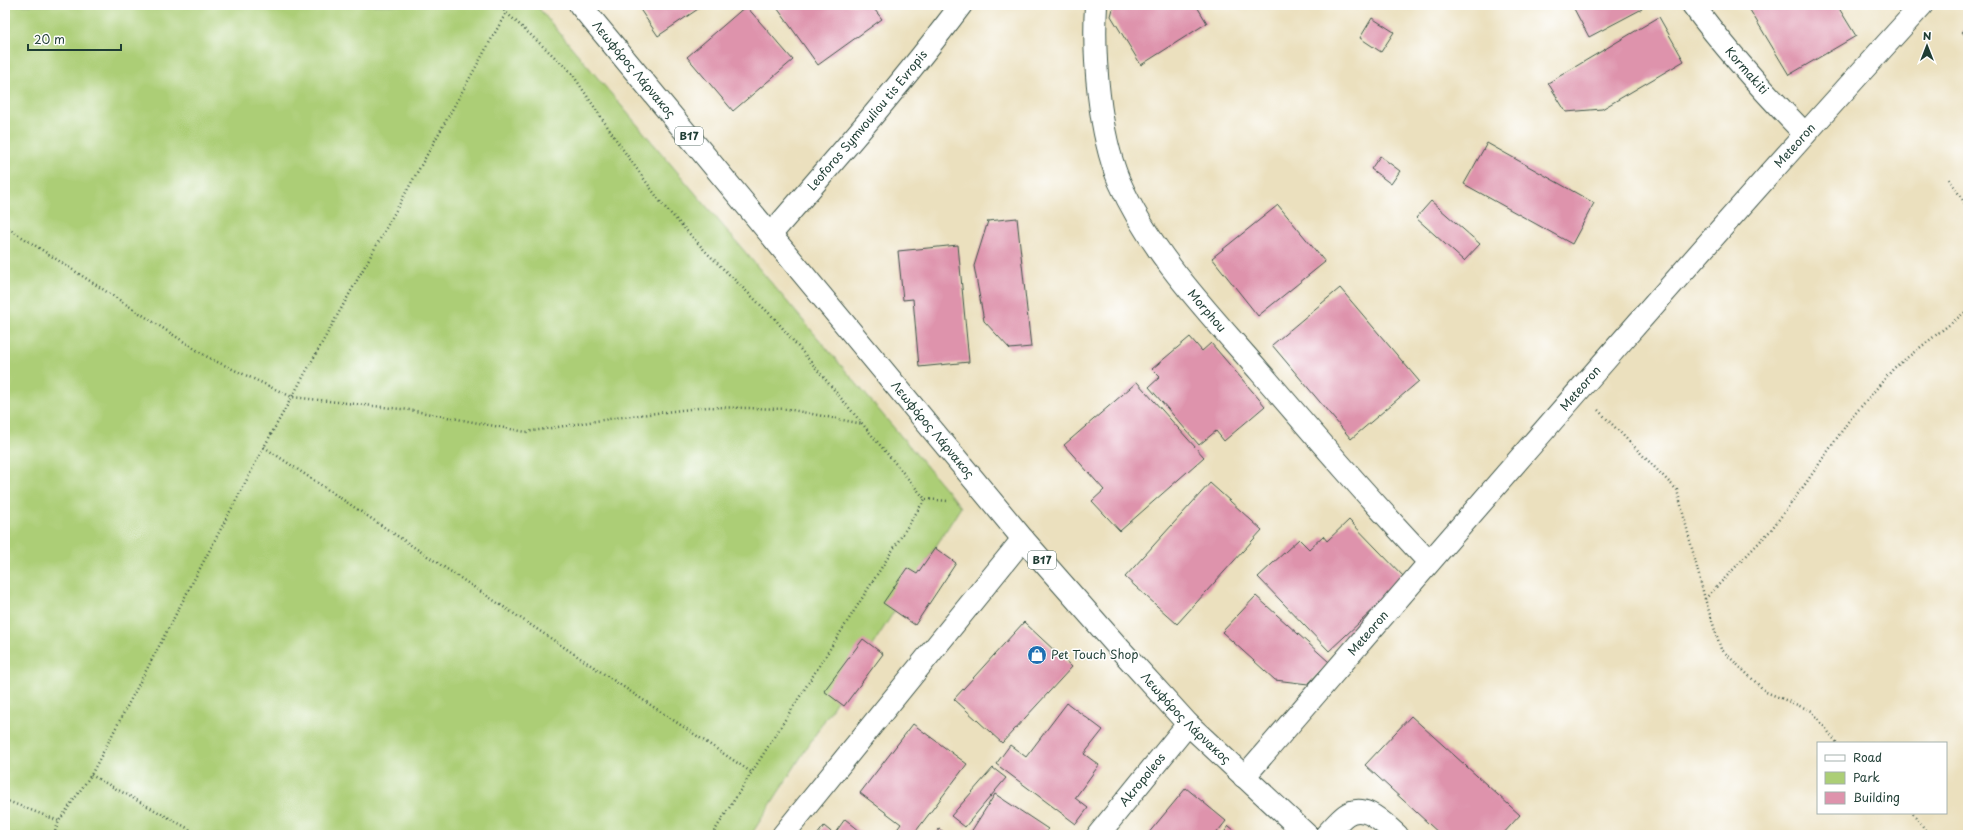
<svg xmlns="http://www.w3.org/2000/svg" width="1973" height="840" viewBox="0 0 1973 840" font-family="'Playpen Sans',sans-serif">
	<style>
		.green { fill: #acce76; stroke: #668655 }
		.building { fill: #de93ac }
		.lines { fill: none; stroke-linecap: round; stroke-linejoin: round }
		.minor-casing { stroke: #3e5549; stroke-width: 24 }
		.major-casing { stroke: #3e5549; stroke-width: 24 }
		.path { stroke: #3e5549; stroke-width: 2.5; stroke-dasharray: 1 3; stroke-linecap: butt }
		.minor { stroke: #fff; stroke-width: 22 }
		.major { stroke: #fff; stroke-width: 22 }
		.labels { text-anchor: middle; stroke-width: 3; stroke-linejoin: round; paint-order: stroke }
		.shield { fill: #fff; stroke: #627771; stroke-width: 1 }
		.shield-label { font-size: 11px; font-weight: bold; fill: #1f3d34 }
		.street-label { font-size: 12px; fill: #1f3d34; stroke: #fff }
		.poi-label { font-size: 12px; fill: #1f3d34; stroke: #fff; text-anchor: start }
	</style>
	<rect width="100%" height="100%" fill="#fff"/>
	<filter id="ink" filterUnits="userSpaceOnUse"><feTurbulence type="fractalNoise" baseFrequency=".025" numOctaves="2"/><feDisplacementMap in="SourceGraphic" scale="8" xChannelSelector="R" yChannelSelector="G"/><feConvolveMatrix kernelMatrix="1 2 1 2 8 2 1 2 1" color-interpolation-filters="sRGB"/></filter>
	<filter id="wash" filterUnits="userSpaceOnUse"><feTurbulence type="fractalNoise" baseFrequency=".012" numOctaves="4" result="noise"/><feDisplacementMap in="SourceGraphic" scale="16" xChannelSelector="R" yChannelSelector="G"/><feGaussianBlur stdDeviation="0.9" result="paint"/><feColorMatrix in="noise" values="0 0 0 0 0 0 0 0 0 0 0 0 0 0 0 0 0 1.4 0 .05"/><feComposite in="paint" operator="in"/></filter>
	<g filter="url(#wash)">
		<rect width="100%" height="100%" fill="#ebe0be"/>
		<path class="green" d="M 5,5 L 536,5 L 961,507 L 751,835 L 5,835 Z"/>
		<g id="blocks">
			<path class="building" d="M 637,5 L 704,5 L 658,36 Z
				M 775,5 L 871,5 L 882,19 L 818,65 Z
				M 1114,5 L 1196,5 L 1207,23 L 1141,65 L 1111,16 Z
				M 1572,5 L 1640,5 L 1642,9 L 1589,37 Z
				M 1747,5 L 1837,5 L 1856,36 L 1789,75 Z
				M 746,6 L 793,60 L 733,111 L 687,57 Z
				M 1659,17 L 1684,61 L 1602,109 L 1566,112 L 1548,83 Z
				M 1372,18 L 1394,32 L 1381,52 L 1360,38 Z
				M 1968,26 L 1968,39 L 1962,32 Z
				M 1487,143 L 1594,203 L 1572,244 L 1464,184 Z
				M 1380,156 L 1400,171 L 1391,184 L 1371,169 Z
				M 1431,201 L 1480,244 L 1464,261 L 1416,218 Z
				M 1278,205 L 1325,262 L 1258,316 L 1212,258 Z
				M 1017,218 L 1031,347 L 1010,349 L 984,321 L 974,266 L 988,221 Z
				M 958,245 L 969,362 L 919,367 L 913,299 L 903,300 L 898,251 Z
				M 1340,288 L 1419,381 L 1351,439 L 1272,345 Z
				M 1190,337 L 1202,351 L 1211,343 L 1265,406 L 1224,441 L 1216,431 L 1199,445 L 1149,387 L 1160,377 L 1152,369 Z
				M 1137,382 L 1204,457 L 1120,531 L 1092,501 L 1104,490 L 1064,445 Z
				M 1210,483 L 1262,530 L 1177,624 L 1125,577 Z
				M 1349,520 L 1406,579 L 1329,651 L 1258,577 L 1299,539 L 1309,549 L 1323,536 L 1327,541 Z
				M 935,548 L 956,563 L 915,625 L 883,603 L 907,568 L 917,574 Z
				M 1256,596 L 1329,662 L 1308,684 L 1275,680 L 1222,632 Z
				M 1024,622 L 1072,667 L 1002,743 L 954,699 Z
				M 863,639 L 883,654 L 844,706 L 824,691 Z
				M 1067,703 L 1103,730 L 1084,754 L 1099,765 L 1075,798 L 1088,808 L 1076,824 L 996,764 L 1010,745 L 1026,757 Z
				M 1411,716 L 1520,815 L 1502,835 L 1441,835 L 1365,765 Z
				M 913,724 L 967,764 L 913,835 L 893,835 L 901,824 L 860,793 Z
				M 993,768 L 1006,778 L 965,827 L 951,816 Z
				M 1186,788 L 1226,821 L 1215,835 L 1147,835 Z
				M 995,794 L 1048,829 L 1044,835 L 969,835 Z
				M 845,819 L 865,835 L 837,835 L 835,833 Z
				M 824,826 L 835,835 L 817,835 Z
				M 1229,826 L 1240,835 L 1222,835 Z
				M 939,829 L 949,835 L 935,835 Z"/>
		</g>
	</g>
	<g filter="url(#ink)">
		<use href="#blocks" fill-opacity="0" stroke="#3e5549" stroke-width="1"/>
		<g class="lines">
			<defs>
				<g id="minor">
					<path id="s1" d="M 1096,5 C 1093,57 1099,133 1119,181 C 1151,254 1210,314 1261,373 C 1316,437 1371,501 1429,562"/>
					<path id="s2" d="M 1693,5 C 1727,51 1765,93 1805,134"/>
					<path id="s3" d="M 771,234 C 836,159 901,85 961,5"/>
					<path id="s4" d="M 1244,777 C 1468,518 1691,258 1922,5"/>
					<path d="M 783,835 L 1023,539"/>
					<path id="s5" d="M 1098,835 L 1188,724"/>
					<path d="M 1326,835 C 1332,829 1339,820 1346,815 C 1365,802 1383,823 1397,835"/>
				</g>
				<g id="major">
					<path id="s6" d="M 580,5 L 1023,539 L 1118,647 L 1188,724 L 1307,835"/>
				</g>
			</defs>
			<use href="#minor" class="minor-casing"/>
			<use href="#major" class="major-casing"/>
			<path class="path" d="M 498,5 L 571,72 L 619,144 L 662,204 L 708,254 L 775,319 L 925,499 L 948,501
				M 1949,179 L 1968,208
				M 5,226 L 209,358 L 292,397 L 410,410 L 526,432 L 615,418 L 707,407 L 787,409 L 863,424
				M 1598,410 L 1677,490 L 1705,599 L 1721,649 L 1766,692 L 1812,711 L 1837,743
				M 264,447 L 751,772
				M 1705,599 L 1771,530 L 1806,483 L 1848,422 L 1894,368 L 1968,310
				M 91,775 L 200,835
				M 5,800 L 59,821
				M 1913,813 L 1929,835
				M 54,835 L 59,821 L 91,775 L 264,447 L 506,13
				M 712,835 L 925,499"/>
			<use href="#minor" class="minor"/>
			<use href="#major" class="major"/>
		</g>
	</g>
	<defs>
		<symbol id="shop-disc" viewBox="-11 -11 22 22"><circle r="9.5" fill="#1f6fb2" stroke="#fff"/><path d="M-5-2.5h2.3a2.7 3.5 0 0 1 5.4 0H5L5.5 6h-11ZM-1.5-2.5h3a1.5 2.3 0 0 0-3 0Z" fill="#fff"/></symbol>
	</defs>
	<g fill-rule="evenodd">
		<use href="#shop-disc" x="1026" y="644" width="22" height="22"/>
	</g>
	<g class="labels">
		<g class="shield">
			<rect x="675" y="127" width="28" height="18" rx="3"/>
			<rect x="1028" y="551" width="28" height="18" rx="3"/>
		</g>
		<g class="shield-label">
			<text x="689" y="140">B17</text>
			<text x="1042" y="564">B17</text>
		</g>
		<g class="street-label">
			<text dy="4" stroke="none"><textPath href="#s6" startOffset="84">Λεωφόρος Λάρνακος</textPath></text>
			<text dy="4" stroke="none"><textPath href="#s2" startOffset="85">Kormakiti</textPath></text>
			<text dy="4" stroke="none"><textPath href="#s3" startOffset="149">Leoforos Symvouliou tis Evropis</textPath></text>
			<text dy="4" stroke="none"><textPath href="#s4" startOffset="838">Meteoron</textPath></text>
			<text dy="4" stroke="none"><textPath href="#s1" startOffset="336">Morphou</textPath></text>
			<text dy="4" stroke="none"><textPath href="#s4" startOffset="514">Meteoron</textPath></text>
			<text dy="4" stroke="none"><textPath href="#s6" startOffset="552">Λεωφόρος Λάρνακος</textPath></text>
			<text dy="4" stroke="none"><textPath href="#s4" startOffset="190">Meteoron</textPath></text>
			<text dy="4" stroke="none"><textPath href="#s6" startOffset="936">Λεωφόρος Λάρνακος</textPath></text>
			<text dy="4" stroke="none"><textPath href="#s5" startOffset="71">Akropoleos</textPath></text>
		</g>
		<g class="poi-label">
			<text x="1051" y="659">Pet Touch Shop</text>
		</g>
	</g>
	<rect width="1973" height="840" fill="none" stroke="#fff" stroke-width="20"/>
	<rect x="1817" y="742" width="130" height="72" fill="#ffffff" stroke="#a5b1ae"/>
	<rect x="1825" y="755" width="20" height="6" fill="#ffffff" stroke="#a5b1ae"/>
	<text x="1853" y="762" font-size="12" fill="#1f3d34">Road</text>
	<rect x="1825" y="772" width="20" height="12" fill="#acce76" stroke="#a5b1ae"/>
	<text x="1853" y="782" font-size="12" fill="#1f3d34">Park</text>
	<rect x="1825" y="792" width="20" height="12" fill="#de93ac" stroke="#a5b1ae"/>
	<text x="1853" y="802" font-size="12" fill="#1f3d34">Building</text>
	<g transform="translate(1927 46)" stroke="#ffffff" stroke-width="3" paint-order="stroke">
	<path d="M0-3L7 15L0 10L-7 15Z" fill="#1f3d34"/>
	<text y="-6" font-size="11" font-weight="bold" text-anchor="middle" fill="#1f3d34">N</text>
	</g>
	<path d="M28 44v6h93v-6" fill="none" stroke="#1f3d34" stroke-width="2"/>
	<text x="34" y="44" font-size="12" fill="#1f3d34" stroke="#ffffff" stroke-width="3" paint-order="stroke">20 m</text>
</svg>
